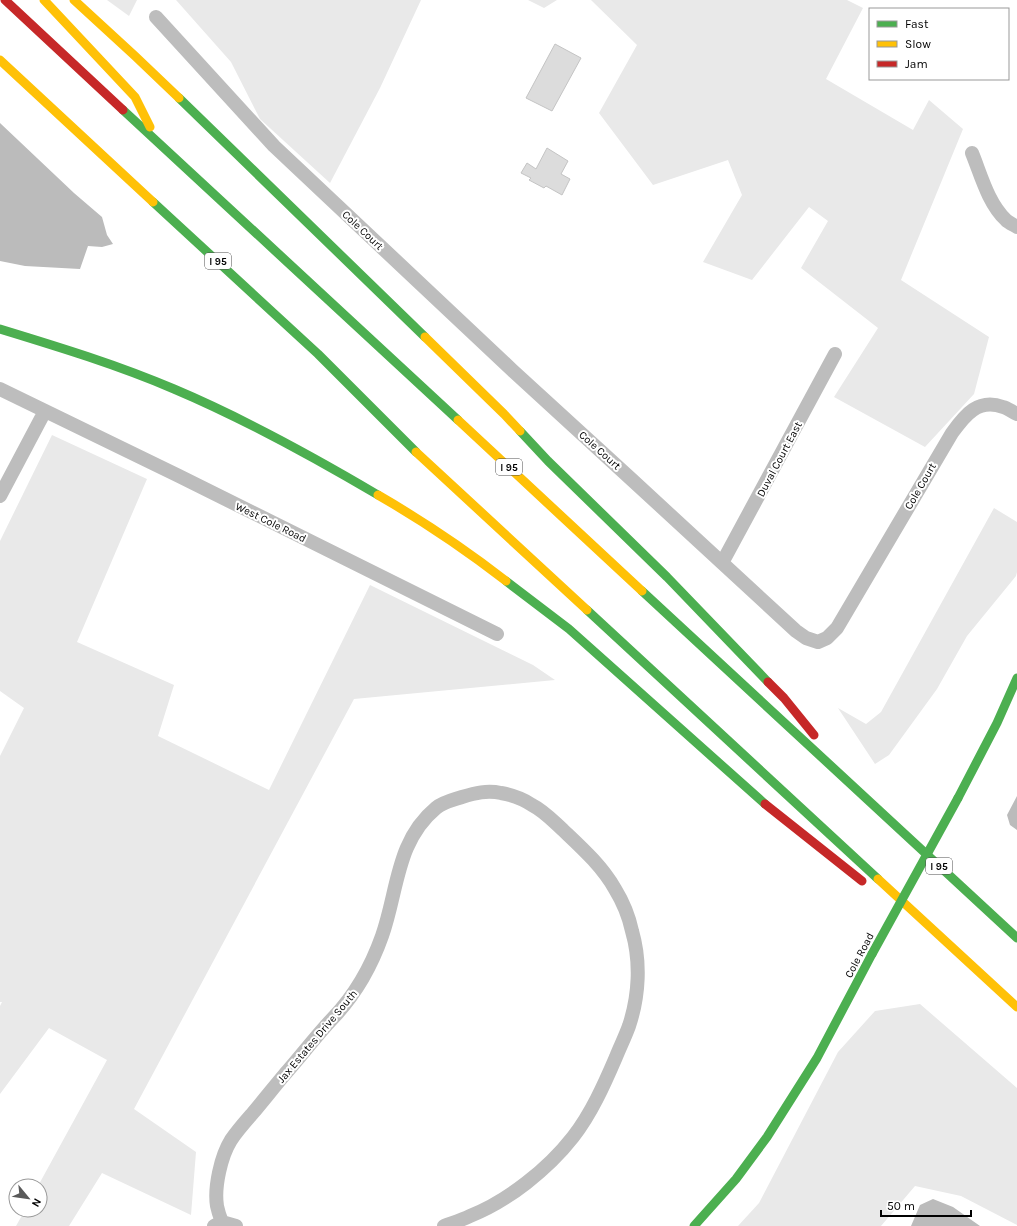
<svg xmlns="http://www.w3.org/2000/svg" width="1017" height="1226" viewBox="0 0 1017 1226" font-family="Karla,sans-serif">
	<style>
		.green { fill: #e9e9e9 }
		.water { fill: #bbb }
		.building { fill: #dcdcdc; stroke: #c4c4c4 }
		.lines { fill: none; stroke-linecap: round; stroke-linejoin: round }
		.street { stroke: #bdbdbd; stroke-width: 14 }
		.fast { stroke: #4caf50; stroke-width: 9 }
		.slow { stroke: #ffc107; stroke-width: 9 }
		.jam { stroke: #c62828; stroke-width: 9 }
		.fast-bridge { stroke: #4caf50; stroke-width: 9 }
		.labels { text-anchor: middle; stroke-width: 4; stroke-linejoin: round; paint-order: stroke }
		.shield { fill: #fff; stroke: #4c4c4c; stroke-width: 1 }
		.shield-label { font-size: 10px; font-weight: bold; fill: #000 }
		.street-label { font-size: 11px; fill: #000; stroke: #fff }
	</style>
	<rect width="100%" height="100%" fill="#fff"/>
	<path class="green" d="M 107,0 L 137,0 L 129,16 Z
		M 176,0 L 421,0 L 380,88 L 330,183 L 260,119 L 231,62 Z
		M 528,0 L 557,0 L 544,8 Z
		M 591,0 L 847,0 L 863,8 L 826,79 L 913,130 L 929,100 L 963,129 L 901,280 L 989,337 L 974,394 L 925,447 L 834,397 L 878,328 L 801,268 L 828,221 L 809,207 L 752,280 L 703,262 L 742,195 L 728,160 L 653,185 L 599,113 L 637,45 Z
		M 52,435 L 147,479 L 77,642 L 174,685 L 158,736 L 269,790 L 370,585 L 533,665 L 555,680 L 354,699 L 134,1109 L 196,1152 L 191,1215 L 102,1173 L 69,1226 L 16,1226 L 25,1210 L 40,1210 L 40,1186 L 38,1186 L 107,1060 L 49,1028 L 0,1094 L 0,1006 L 2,1002 L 0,1002 L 0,756 L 24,708 L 0,691 L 0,541 Z
		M 994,508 L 1017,522 L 1017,572 L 1016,576 L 967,636 L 937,689 L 889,755 L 875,764 L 838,708 L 866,724 L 881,712 Z
		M 920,1004 L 1017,1088 L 1017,1225 L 961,1196 L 915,1186 L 881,1226 L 738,1226 L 759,1203 L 838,1052 L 875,1011 Z"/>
	<path class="water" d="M 0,123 L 74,193 L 102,217 L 107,235 L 113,244 L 102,247 L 88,246 L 80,269 L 25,266 L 0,261 Z
		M 1017,796 L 1017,830 L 1010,825 L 1007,815 Z
		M 933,1199 L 953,1207 L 980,1226 L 911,1226 L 920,1205 Z"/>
	<path class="building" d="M 555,44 L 581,58 L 552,111 L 526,98 Z
		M 547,148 L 568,161 L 561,174 L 570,179 L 562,195 L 546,186 L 544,188 L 529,180 L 531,178 L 521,173 L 527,163 L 536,169 Z"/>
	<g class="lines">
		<path class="street" d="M 156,17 L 274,146 L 512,370 L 630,478 L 796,631 L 806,638 L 818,642 L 827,638 L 837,628 L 952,433 C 965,415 978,398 1003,407 C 1008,408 1012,412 1017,414
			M 972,153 C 981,175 988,203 1006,220 C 1009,223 1014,225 1017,227
			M 0,389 L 179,476 L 497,634
			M 0,496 L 45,411
			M 722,563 L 835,354
			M 222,1222 C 220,1217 218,1211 217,1206 C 214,1187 221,1156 231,1140 C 237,1131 245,1122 252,1114 C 263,1101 274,1087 285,1074 C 301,1056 316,1036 333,1018 C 355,995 371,967 382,936 C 398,891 396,841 436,808 C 443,802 453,800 462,797 C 475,793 487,790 501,793 C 512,795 523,799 532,805 C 544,811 553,821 563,830 C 582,848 602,866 615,889 C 623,902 629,917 632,931 C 641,962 639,996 629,1026 C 625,1037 620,1047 616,1057 C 604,1085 591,1114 573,1137 C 548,1169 508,1201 470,1216 C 462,1220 452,1223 444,1226
			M 214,1226 L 222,1222 L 236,1226"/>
		<path class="fast" d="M 179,98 L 425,337
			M 123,110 L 458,420
			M 153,202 L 318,354 L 416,452
			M 0,329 C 59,347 118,365 174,389 C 245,419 312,456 378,495
			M 520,431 L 548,461 L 667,577 L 768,682
			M 506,581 L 569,629 L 765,804
			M 642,591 L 1017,938
			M 587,610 L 878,879
			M 958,798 L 997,723 L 1017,678
			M 694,1226 L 736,1179 L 767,1137 L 817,1058 L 872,954"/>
		<path class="slow" d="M 44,0 L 135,97 L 150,127
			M 74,0 L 135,56 L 179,98
			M 0,60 L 153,202
			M 425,337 L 504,414 L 520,431
			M 458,420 L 642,591
			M 416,452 L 587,610
			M 378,495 C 423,521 466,550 506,581
			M 878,879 L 1017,1007"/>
		<path class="jam" d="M 5,0 L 123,110
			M 768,682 L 784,698 L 814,735
			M 765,804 L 862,881"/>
		<path class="fast-bridge" d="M 872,954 L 958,798"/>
	</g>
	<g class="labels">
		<g class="shield">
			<rect x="205" y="253" width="26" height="16" rx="3"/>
			<rect x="496" y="459" width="26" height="16" rx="3"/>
			<rect x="926" y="858" width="26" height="16" rx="3"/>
		</g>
		<g class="shield-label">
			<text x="218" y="265">I 95</text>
			<text x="509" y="471">I 95</text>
			<text x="939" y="870">I 95</text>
		</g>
		<g class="street-label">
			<text transform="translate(363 230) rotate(43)" y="4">Cole Court</text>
			<text transform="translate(600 450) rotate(42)" y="4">Cole Court</text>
			<text transform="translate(779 459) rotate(-62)" y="4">Duval Court East</text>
			<text transform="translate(920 486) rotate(-60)" y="4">Cole Court</text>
			<text transform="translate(271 522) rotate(26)" y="4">West Cole Road</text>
			<text transform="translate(859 955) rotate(-62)" y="4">Cole Road</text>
			<text transform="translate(317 1036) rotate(-50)" y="4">Jax Estates Drive South</text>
		</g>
	</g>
	<rect x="869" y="8" width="140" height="72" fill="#ffffff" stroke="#999999"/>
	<rect x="877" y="21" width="20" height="6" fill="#4caf50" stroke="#999999"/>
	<text x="905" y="28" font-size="12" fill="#000000">Fast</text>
	<rect x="877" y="41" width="20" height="6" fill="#ffc107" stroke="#999999"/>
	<text x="905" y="48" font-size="12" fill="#000000">Slow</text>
	<rect x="877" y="61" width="20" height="6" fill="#c62828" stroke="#999999"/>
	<text x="905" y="68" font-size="12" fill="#000000">Jam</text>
	<g transform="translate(28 1198) rotate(119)"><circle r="19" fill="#ffffff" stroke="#999999"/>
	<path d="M0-3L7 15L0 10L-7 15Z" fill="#595959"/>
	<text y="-6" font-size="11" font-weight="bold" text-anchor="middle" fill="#000000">N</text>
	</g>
	<path d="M881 1210v6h90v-6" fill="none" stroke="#000000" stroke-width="2"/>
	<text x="887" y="1210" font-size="12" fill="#000000" stroke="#ffffff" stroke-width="3" paint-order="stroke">50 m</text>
</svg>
